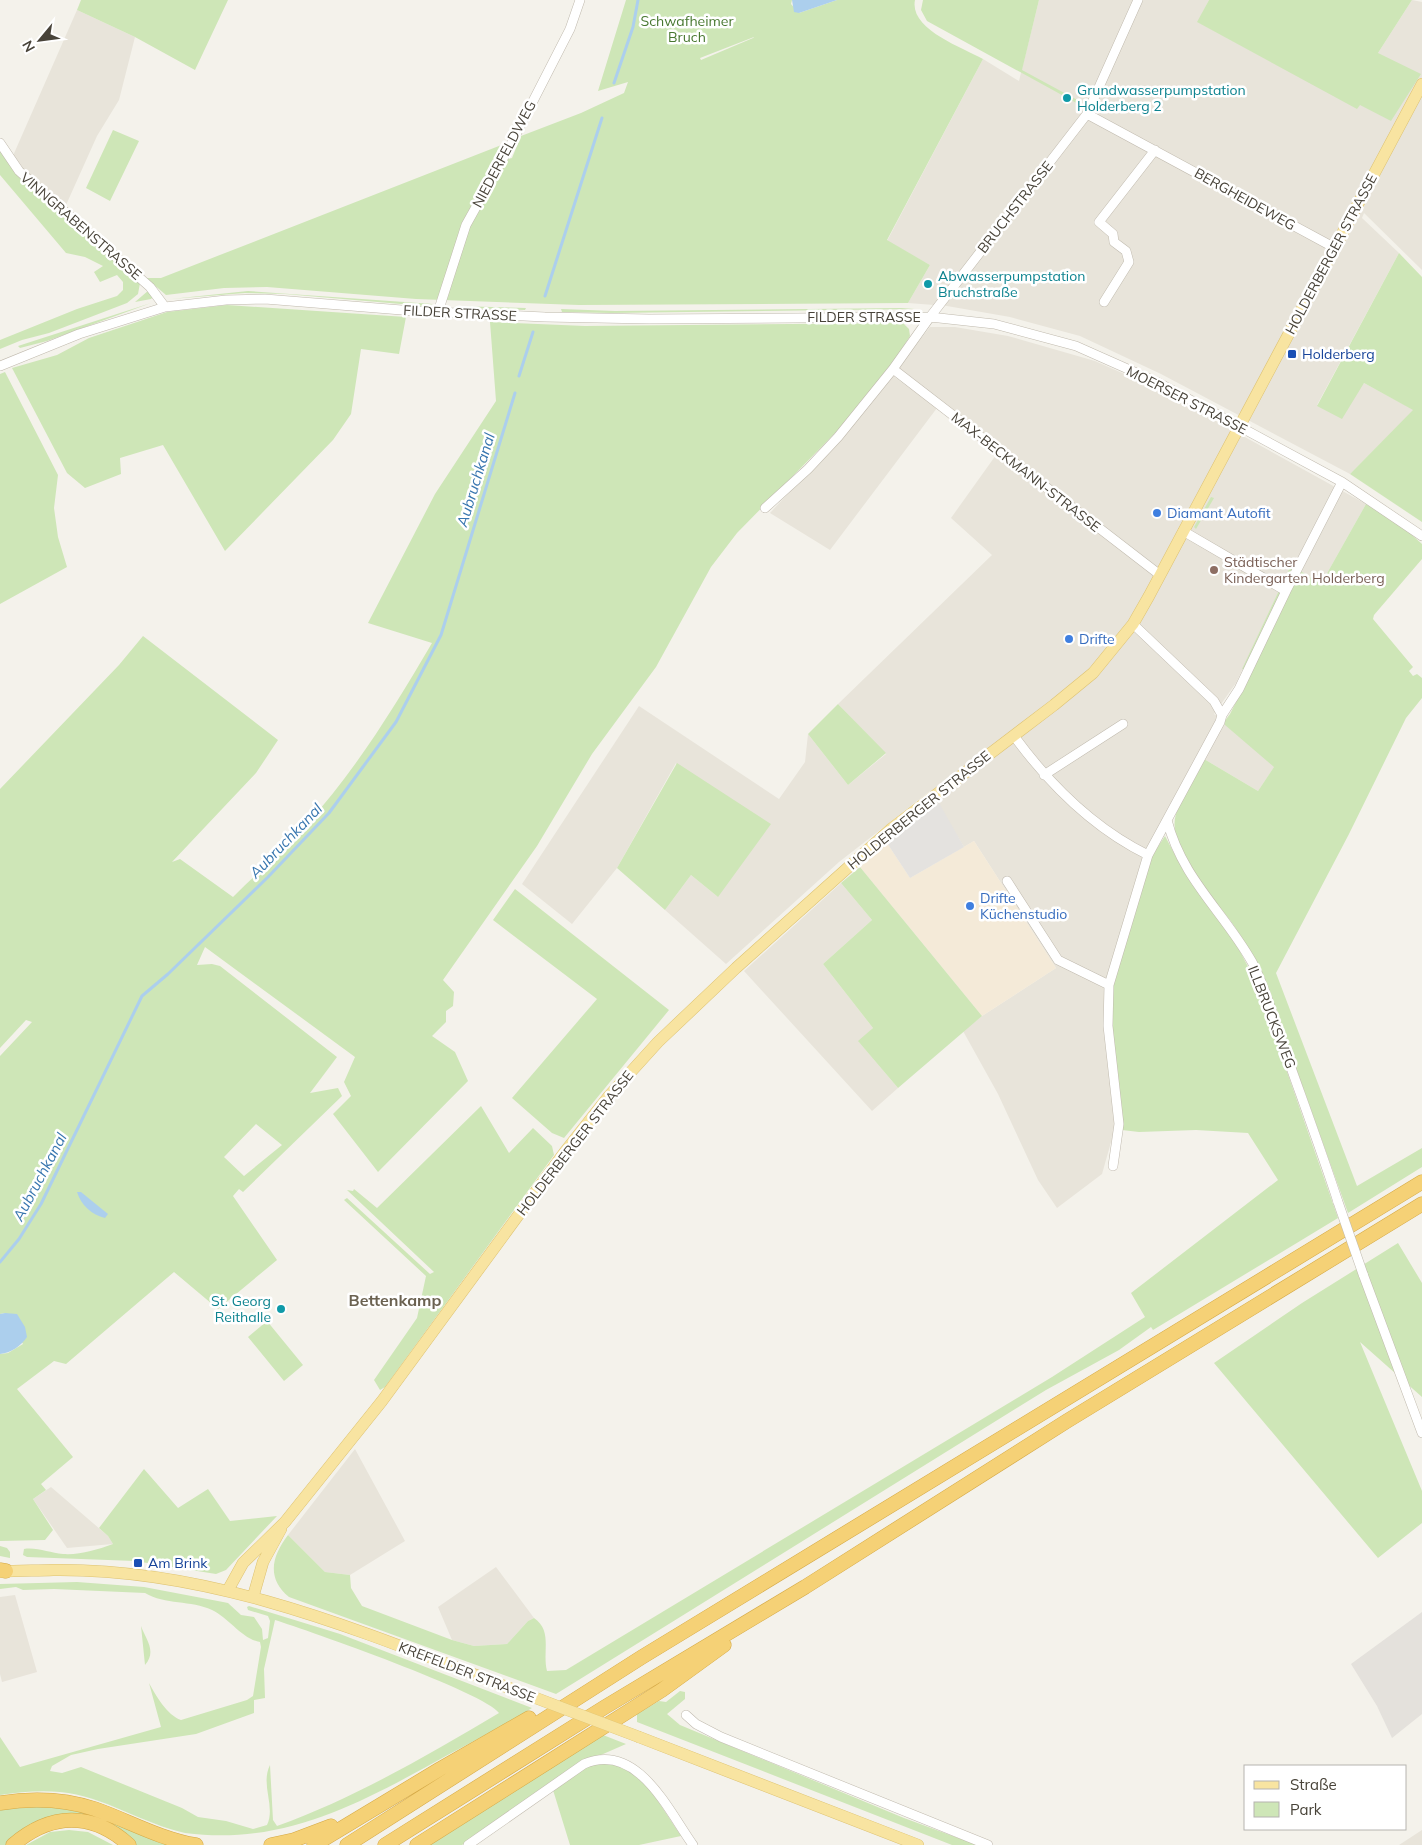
<svg xmlns="http://www.w3.org/2000/svg" width="1422" height="1845" viewBox="0 0 1422 1845" font-family="Mulish,sans-serif">
	<style>
		.residential { fill: #e8e4da }
		.commercial { fill: #f4ead8 }
		.industrial { fill: #e4e1dc }
		.green { fill: #cee6b7; fill-rule: evenodd }
		.parking { fill: #e4e2df }
		.water { fill: #accfed }
		.lines { fill: none; stroke-linecap: round; stroke-linejoin: round }
		.stream { stroke: #accfed; stroke-width: 3 }
		.minor-casing { stroke: #c0baae; stroke-width: 10 }
		.major-casing { stroke: #ddc271; stroke-width: 12 }
		.highway-casing { stroke: #d4a845; stroke-width: 15 }
		.minor { stroke: #fff; stroke-width: 9 }
		.major { stroke: #f8e4a1; stroke-width: 11 }
		.highway { stroke: #f5d176; stroke-width: 14 }
		.minor-bridge-casing { stroke: #c0baae; stroke-width: 10; stroke-linecap: butt }
		.major-bridge-casing { stroke: #ddc271; stroke-width: 12; stroke-linecap: butt }
		.minor-bridge { stroke: #fff; stroke-width: 9 }
		.major-bridge { stroke: #f8e4a1; stroke-width: 11 }
		.culture-dot { fill: #0f9aa8; stroke: #fff; stroke-width: 2 }
		.transit-dot { fill: #1a4fb4; stroke: #fff; stroke-width: 2 }
		.shop-dot { fill: #3f7fe0; stroke: #fff; stroke-width: 2 }
		.education-dot { fill: #8d6e63; stroke: #fff; stroke-width: 2 }
		.labels { text-anchor: middle; stroke-width: 5; stroke-linejoin: round; paint-order: stroke }
		.park-label { font-size: 14px; fill: #47772f; stroke: #fff }
		.culture-label { font-size: 14px; fill: #0d838f; stroke: #fff; text-anchor: start }
		.street-label { font-size: 14px; fill: #484339; stroke: #fff }
		.transit-label { font-size: 14px; fill: #164399; stroke: #fff; text-anchor: start }
		.shop-label { font-size: 14px; fill: #366cbe; stroke: #fff; text-anchor: start }
		.education-label { font-size: 14px; fill: #785e54; stroke: #fff; text-anchor: start }
		.water-label { font-size: 15px; font-style: italic; fill: #3876af; stroke: #fff }
		.quarter-label { font-size: 16px; font-weight: bold; fill: #6b6251; stroke: #fff }
	</style>
	<rect width="100%" height="100%" fill="#f4f2eb"/>
	<path class="residential" d="M 1039,0 L 1209,0 L 1198,22 L 1357,108 L 1378,53 L 1412,0 L 1422,2 L 1422,270 L 1364,213 L 1362,218 L 1399,253 L 1317,405 L 1364,383 L 1414,410 L 1350,474 L 1161,374 L 1080,336 L 1010,317 L 947,306 L 908,303 L 930,265 L 887,241 L 983,59 L 1019,81 Z
		M 77,10 L 135,37 L 119,100 L 97,136 L 66,205 L 21,169 L 12,158 Z
		M 930,327 L 955,327 L 1008,336 L 1095,361 L 1156,388 L 1366,504 L 1321,584 L 1291,565 L 1236,683 L 1214,714 L 1279,760 L 1258,791 L 1204,759 L 1152,842 L 1105,1026 L 1115,1128 L 1102,1174 L 1057,1208 L 1038,1180 L 998,1094 L 963,1031 L 982,1016 L 1056,968 L 974,841 L 964,847 L 930,791 L 839,862 L 726,964 L 665,910 L 691,875 L 718,897 L 676,763 L 617,868 L 572,924 L 522,884 L 639,706 L 779,799 L 805,762 L 808,734 L 848,785 L 886,754 L 838,704 L 992,555 L 951,518 L 996,455 L 894,372 Z
		M 893,376 L 937,408 L 830,550 L 770,513 L 849,428 Z
		M 841,883 L 872,920 L 823,964 L 873,1028 L 859,1042 L 898,1088 L 872,1111 L 744,971 Z
		M 355,1449 L 405,1541 L 350,1575 L 325,1572 L 288,1535 Z
		M 51,1487 L 108,1536 L 113,1544 L 67,1548 L 33,1499 Z
		M 496,1567 L 534,1618 L 528,1621 L 507,1644 L 474,1646 L 452,1640 L 438,1607 Z
		M 15,1595 L 37,1672 L 2,1682 L 0,1674 L 0,1597 Z
		M 1422,1830 L 1422,1845 L 1399,1845 Z"/>
	<path class="commercial" d="M 974,841 L 1056,968 L 982,1016 L 860,867 L 887,843 L 910,878 Z"/>
	<path class="industrial" d="M 1422,1612 L 1422,1714 L 1392,1738 L 1377,1706 L 1351,1664 Z"/>
	<path class="green" d="M 81,0 L 228,0 L 195,70 L 135,37 L 77,10 Z
		M 626,0 L 792,0 L 791,4 L 799,13 L 837,0 L 915,0 C 909,29 961,47 983,59 L 887,240 L 930,265 L 908,303 L 579,305 L 416,299 L 267,287 L 224,288 L 166,295 L 146,278 L 161,278 L 504,144 L 499,161 L 512,158 L 521,136 L 581,113 L 624,93 L 628,82 L 598,91 ZM 754,37 L 753,38 L 701,60 L 700,58 Z
		M 923,0 L 1039,0 L 1022,70 L 1081,102 L 1080,105 L 927,21 L 921,10 Z
		M 1209,0 L 1412,0 L 1378,53 L 1421,74 L 1391,121 L 1360,105 L 1357,109 L 1197,22 Z
		M 113,130 L 139,141 L 110,201 L 86,188 Z
		M 0,151 L 17,175 L 140,283 L 138,294 L 127,303 L 49,333 L 22,340 L 0,349 L 0,340 L 77,309 L 117,296 L 123,290 L 123,282 L 117,275 L 100,282 L 94,272 L 103,266 L 85,257 L 66,253 L 0,175 Z
		M 1399,253 L 1422,277 L 1422,522 L 1350,474 L 1413,410 L 1364,383 L 1342,419 L 1317,406 Z
		M 149,290 L 153,297 L 151,299 L 135,302 Z
		M 248,291 L 433,304 L 424,306 L 285,294 L 245,293 L 171,299 Z
		M 151,303 L 47,341 L 20,348 L 18,346 Z
		M 227,305 L 406,317 L 399,354 L 361,349 L 351,414 L 333,440 L 225,551 L 163,445 L 120,458 L 121,474 L 85,488 L 67,473 L 12,368 L 57,355 L 89,338 L 167,312 Z
		M 455,306 L 526,308 L 525,310 L 464,308 Z
		M 901,308 L 915,309 L 611,313 L 562,312 L 561,309 L 615,311 Z
		M 490,322 L 585,326 L 903,323 L 909,329 L 910,336 L 888,371 L 840,428 L 737,533 L 711,567 L 656,667 L 592,754 L 537,846 L 443,980 L 454,992 L 453,1006 L 446,1011 L 446,1022 L 432,1036 L 455,1052 L 468,1081 L 378,1172 L 333,1114 L 351,1096 L 344,1082 L 355,1057 L 205,947 L 197,965 L 212,964 L 220,966 L 337,1057 L 310,1093 L 338,1088 L 342,1096 L 243,1192 L 239,1189 L 233,1196 L 277,1260 L 218,1309 L 174,1272 L 66,1364 L 54,1361 L 17,1389 L 73,1457 L 41,1484 L 46,1490 L 33,1499 L 53,1530 L 45,1540 L 0,1541 L 0,1354 L 8,1353 L 23,1344 L 5,1313 L 0,1314 L 0,1056 L 32,1022 L 26,1020 L 0,1048 L 0,789 L 119,665 L 143,636 L 278,740 L 256,773 L 172,862 L 180,859 L 233,897 C 257,873 284,850 306,825 C 356,770 395,706 432,643 L 368,623 L 435,494 L 496,401 ZM 256,1124 L 282,1145 L 244,1176 L 224,1157 Z
		M 5,372 L 58,475 L 54,508 L 58,537 L 67,567 L 0,604 L 0,374 Z
		M 1211,497 L 1214,498 L 1196,529 L 1194,527 Z
		M 1366,504 L 1403,527 L 1422,544 L 1422,559 L 1374,615 L 1373,619 L 1413,667 L 1409,671 L 1413,676 L 1417,674 L 1422,678 L 1422,698 L 1406,718 L 1349,834 L 1276,973 L 1357,1186 L 1422,1148 L 1422,1167 L 1348,1213 L 1263,976 C 1253,957 1243,938 1230,920 C 1210,895 1166,849 1176,814 C 1182,795 1195,776 1204,759 L 1258,791 L 1274,767 L 1225,725 L 1224,722 L 1230,714 L 1250,674 L 1242,669 L 1291,565 L 1321,584 Z
		M 838,704 L 886,753 L 848,785 L 808,734 Z
		M 677,763 L 771,824 L 718,897 L 691,875 L 665,910 L 617,868 Z
		M 1165,836 L 1183,870 L 1233,938 L 1255,980 L 1338,1218 L 1153,1330 L 1151,1327 L 1119,1350 L 1046,1390 L 556,1694 L 289,1597 C 266,1578 272,1556 288,1535 L 325,1572 L 350,1575 L 351,1588 L 362,1606 L 452,1640 L 474,1646 L 507,1644 L 528,1621 L 534,1618 C 553,1631 542,1652 547,1671 L 566,1670 L 1052,1377 L 1145,1317 L 1131,1293 L 1278,1180 L 1248,1133 L 1196,1130 L 1139,1132 L 1122,1130 L 1111,1026 L 1113,985 L 1144,875 L 1153,854 Z
		M 860,867 L 982,1016 L 898,1088 L 858,1041 L 873,1028 L 823,964 L 872,920 L 841,883 Z
		M 515,889 L 669,1010 L 564,1138 L 552,1133 L 512,1098 L 597,999 L 493,920 Z
		M 481,1106 L 509,1153 L 533,1128 L 552,1146 L 554,1155 L 385,1387 L 380,1390 L 374,1380 L 417,1318 L 426,1276 L 344,1200 L 347,1198 L 430,1274 L 434,1272 L 347,1190 L 353,1191 L 354,1189 L 377,1208 Z
		M 1398,1243 L 1422,1283 L 1422,1397 L 1360,1342 L 1422,1491 L 1422,1523 L 1378,1558 L 1214,1363 L 1302,1303 Z
		M 267,1321 L 303,1365 L 284,1381 L 248,1337 Z
		M 144,1469 L 178,1508 L 208,1489 L 230,1521 L 277,1516 L 226,1570 L 216,1574 L 135,1561 L 27,1557 L 23,1555 L 24,1549 C 37,1547 50,1553 63,1554 C 81,1555 96,1550 113,1544 L 108,1536 L 99,1528 Z
		M 0,1546 L 7,1548 L 10,1552 L 10,1558 L 0,1556 Z
		M 77,1582 L 144,1587 L 223,1602 L 228,1603 L 241,1615 L 254,1617 L 262,1629 L 263,1640 L 268,1638 L 270,1621 L 268,1616 L 248,1610 L 247,1607 L 249,1606 L 340,1634 L 532,1708 C 498,1729 462,1747 426,1767 C 349,1809 278,1845 185,1833 C 143,1824 104,1796 60,1792 C 40,1790 20,1792 0,1795 L 0,1737 L 20,1767 L 161,1727 L 149,1683 C 156,1696 167,1715 181,1720 L 247,1700 L 253,1696 L 261,1647 L 260,1642 C 242,1639 229,1618 212,1610 C 191,1600 165,1605 145,1593 L 54,1589 L 23,1590 L 16,1587 L 0,1589 L 0,1584 ZM 275,1620 C 307,1630 486,1693 499,1713 C 428,1755 355,1798 277,1826 L 273,1820 L 270,1765 C 260,1785 276,1806 267,1825 L 253,1829 L 226,1821 L 198,1817 L 182,1808 L 81,1767 L 62,1773 L 50,1771 L 52,1766 L 71,1755 L 98,1749 L 196,1734 L 254,1713 L 254,1700 L 265,1698 L 264,1669 Z
		M 141,1626 C 146,1640 157,1651 145,1665 Z
		M 680,1691 L 685,1692 L 685,1699 L 667,1714 L 680,1725 L 904,1818 L 977,1845 L 952,1845 L 637,1722 L 637,1714 L 659,1701 L 666,1702 Z
		M 603,1735 L 626,1744 L 578,1765 L 462,1845 L 430,1845 Z
		M 597,1762 L 621,1765 L 646,1783 L 681,1836 L 639,1845 L 570,1845 L 553,1790 L 586,1767 Z
		M 68,1806 L 178,1845 L 135,1845 L 84,1817 L 7,1845 L 0,1845 L 0,1807 Z
		M 69,1830 L 88,1832 L 113,1845 L 26,1845 L 50,1832 Z"/>
	<path class="parking" d="M 939,803 L 964,847 L 910,878 L 887,843 Z"/>
	<path class="water" d="M 792,0 L 837,0 L 799,13 L 794,12 Z
		M 77,1192 L 81,1192 L 108,1214 L 105,1218 C 92,1215 81,1205 77,1192 Z
		M 5,1313 L 17,1314 L 25,1327 L 27,1337 C 21,1346 11,1353 0,1354 L 0,1314 Z"/>
	<g class="lines">
		<path class="stream" d="M 614,83 L 633,27 L 638,0
			M 545,296 L 602,118
			M 519,376 L 533,332
			M 0,1262 L 19,1239 L 41,1204 L 142,996 L 168,974 L 268,877 L 329,813 L 396,722 L 441,635 L 515,393"/>
		<defs>
			<path id="minor" d="M 1087,114 L 1335,248
				M 0,143 L 19,171 L 150,287 L 165,307
				M 1104,302 L 1129,262 L 1126,251 L 1114,242 L 1113,234 L 1099,222 L 1155,150
				M 438,312 L 466,225 L 510,146 L 570,29 L 580,0
				M 0,366 L 79,334 L 165,307 L 226,300 L 265,299 L 414,311 L 545,317 L 649,319 L 930,317 L 994,324 L 1076,346 L 1157,382 L 1342,482 L 1422,536
				M 893,369 L 1160,575
				M 765,508 L 808,469 L 838,437 L 893,369 L 930,317 L 1087,114 L 1138,0
				M 1183,531 L 1286,591 L 1239,689 L 1222,715
				M 1286,591 L 1342,482
				M 1133,624 L 1214,701 L 1222,715 L 1220,722 L 1167,820 C 1182,879 1224,912 1252,962 C 1266,988 1274,1020 1284,1048 C 1302,1099 1321,1150 1338,1202
				M 1014,736 C 1050,785 1093,828 1148,855
				M 1044,775 L 1123,724
				M 1007,881 L 1058,960 L 1109,985
				M 1113,1166 L 1119,1124 L 1108,1026 L 1109,985 L 1148,855 L 1167,820
				M 1363,1274 L 1422,1433
				M 686,1715 L 696,1724 L 721,1737 L 988,1845
				M 468,1845 L 584,1764 C 637,1741 668,1810 693,1845"/>
			<path id="major" d="M 0,1572 C 17,1570 35,1571 53,1570 C 215,1568 363,1632 512,1689
				M 228,1590 L 243,1563 L 285,1522 L 382,1401 L 564,1153 L 609,1096 L 658,1042 L 736,968 L 891,829 L 1054,705 L 1093,673 L 1133,624 L 1149,596 L 1422,84
				M 253,1597 L 263,1562 L 281,1529
				M 639,1737 L 918,1845"/>
			<path id="highway" d="M 0,1570 L 6,1571
				M 0,1803 C 31,1798 65,1799 95,1809 C 129,1821 160,1839 196,1845
				M 13,1845 C 50,1813 92,1811 129,1845
				M 271,1845 L 294,1840 L 331,1826
				M 314,1845 L 440,1769 L 529,1718
				M 347,1845 L 642,1657 L 1422,1182
				M 385,1845 L 605,1707 L 805,1587 L 1067,1421 L 1422,1204
				M 417,1845 L 662,1690 L 724,1645"/>
		</defs>
		<use href="#minor" class="minor-casing"/>
		<use href="#major" class="major-casing"/>
		<use href="#highway" class="highway-casing"/>
		<use href="#minor" class="minor"/>
		<use href="#major" class="major"/>
		<use href="#highway" class="highway"/>
		<defs>
			<path id="minor-bridge" d="M 1338,1202 L 1363,1274"/>
			<path id="major-bridge" d="M 512,1689 L 639,1737"/>
		</defs>
		<use href="#minor-bridge" class="minor-bridge-casing"/>
		<use href="#major-bridge" class="major-bridge-casing"/>
		<use href="#minor-bridge" class="minor-bridge"/>
		<use href="#major-bridge" class="major-bridge"/>
	</g>
	<g class="culture-dot">
		<circle cx="1067" cy="98" r="5"/>
		<circle cx="928" cy="284" r="5"/>
		<circle cx="281" cy="1309" r="5"/>
	</g>
	<g class="transit-dot">
		<rect x="1287" y="349" width="10" height="10" rx="2.5"/>
		<rect x="133" y="1558" width="10" height="10" rx="2.5"/>
	</g>
	<g class="shop-dot">
		<circle cx="1157" cy="513" r="5"/>
		<circle cx="1069" cy="639" r="5"/>
		<circle cx="970" cy="906" r="5"/>
	</g>
	<circle class="education-dot" cx="1214" cy="570" r="5"/>
	<g class="labels">
		<g class="park-label">
			<text x="687" y="26">Schwafheimer<tspan x="687" dy="16">Bruch</tspan></text>
		</g>
		<g class="culture-label">
			<text x="1077" y="95">Grundwasserpumpstation<tspan x="1077" dy="16">Holderberg 2</tspan></text>
			<text x="938" y="281">Abwasserpumpstation<tspan x="938" dy="16">Bruchstraße</tspan></text>
			<text x="271" y="1306" text-anchor="end">St. Georg<tspan x="271" dy="16">Reithalle</tspan></text>
		</g>
		<g class="street-label">
			<text transform="translate(504 154) rotate(-62)" y="5">NIEDERFELDWEG</text>
			<text transform="translate(1245 199) rotate(29)" y="5">BERGHEIDEWEG</text>
			<text transform="translate(1015 207) rotate(-52)" y="5">BRUCHSTRASSE</text>
			<text transform="translate(81 226) rotate(41)" y="5">VINNGRABENSTRASSE</text>
			<text transform="translate(1331 254) rotate(-62)" y="5">HOLDERBERGER STRASSE</text>
			<text transform="translate(460 313) rotate(3)" y="5">FILDER STRASSE</text>
			<text x="864" y="322">FILDER STRASSE</text>
			<text transform="translate(1187 400) rotate(27)" y="5">MOERSER STRASSE</text>
			<text transform="translate(1026 472) rotate(38)" y="5">MAX-BECKMANN-STRASSE</text>
			<text transform="translate(919 810) rotate(-39)" y="5">HOLDERBERGER STRASSE</text>
			<text transform="translate(1272 1017) rotate(69)" y="5">ILLBRUCKSWEG</text>
			<text transform="translate(575 1143) rotate(-52)" y="5">HOLDERBERGER STRASSE</text>
			<text transform="translate(467 1672) rotate(21)" y="5">KREFELDER STRASSE</text>
		</g>
		<g class="transit-label">
			<text x="1302" y="359">Holderberg</text>
			<text x="148" y="1568">Am Brink</text>
		</g>
		<g class="shop-label">
			<text x="1167" y="518">Diamant Autofit</text>
			<text x="1079" y="644">Drifte</text>
			<text x="980" y="903">Drifte<tspan x="980" dy="16">Küchenstudio</tspan></text>
		</g>
		<g class="education-label">
			<text x="1224" y="567">Städtischer<tspan x="1224" dy="16">Kindergarten Holderberg</tspan></text>
		</g>
		<g class="water-label">
			<text transform="translate(476 480) rotate(-73)" y="5">Aubruchkanal</text>
			<text transform="translate(286 841) rotate(-46)" y="5">Aubruchkanal</text>
			<text transform="translate(40 1177) rotate(-62)" y="5">Aubruchkanal</text>
		</g>
		<g class="quarter-label">
			<text x="395" y="1306">Bettenkamp</text>
		</g>
	</g>
	<rect x="1244" y="1765" width="162" height="65" fill="#ffffff" stroke="#b6b4b0"/>
	<rect x="1254" y="1781" width="25" height="8" fill="#f8e4a1" stroke="#b6b4b0"/>
	<text x="1290" y="1790" font-size="15" fill="#484339">Straße</text>
	<rect x="1254" y="1802" width="25" height="15" fill="#cee6b7" stroke="#b6b4b0"/>
	<text x="1290" y="1815" font-size="15" fill="#484339">Park</text>
	<g transform="translate(40 40) rotate(241)" stroke="#ffffff" stroke-width="4" paint-order="stroke">
	<path d="M0-4L9 19L0 12L-9 19Z" fill="#484339"/>
	<text y="-8" font-size="14" font-weight="bold" text-anchor="middle" fill="#484339">N</text>
	</g>
</svg>
